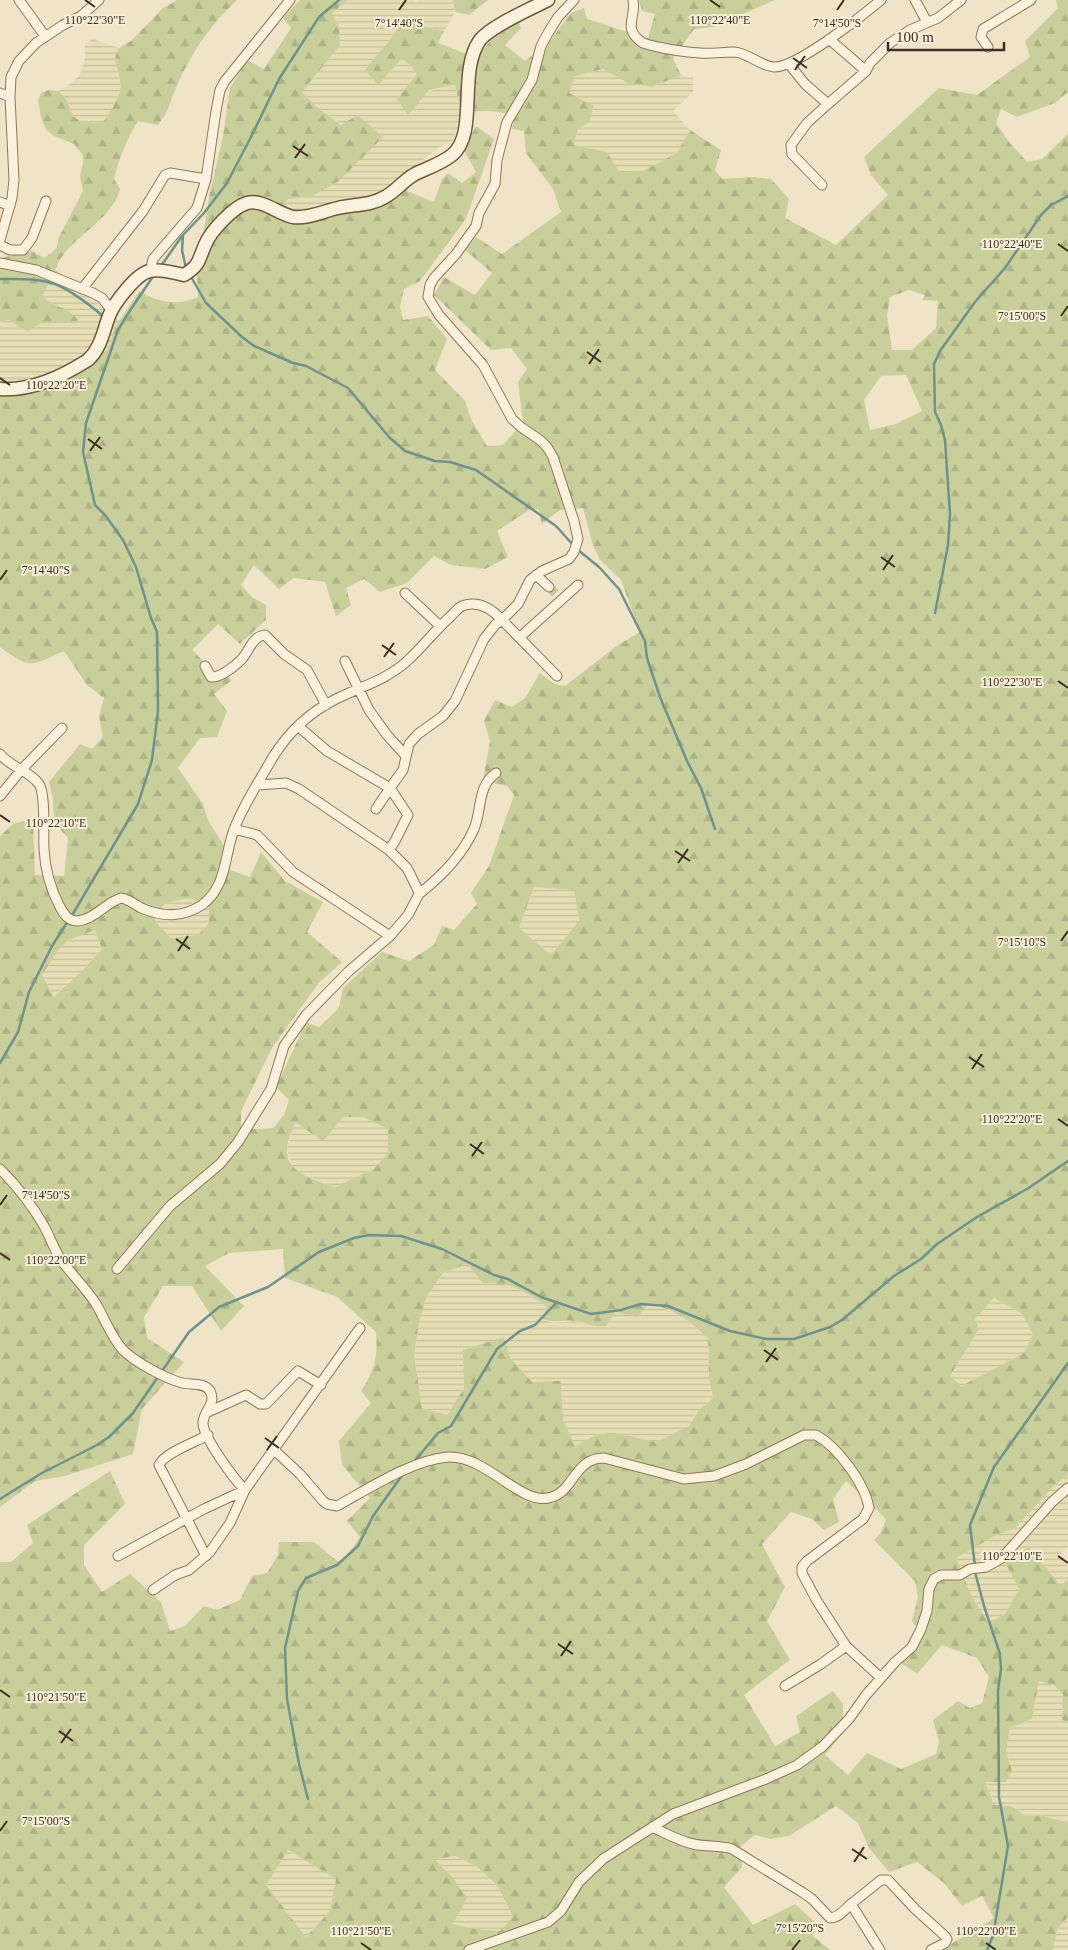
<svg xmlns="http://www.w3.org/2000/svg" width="1068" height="1950" viewBox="0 0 1068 1950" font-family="'Times New Roman',serif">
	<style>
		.farmland { fill: url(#farmland-rules) }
		.forest { fill: url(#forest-firs); fill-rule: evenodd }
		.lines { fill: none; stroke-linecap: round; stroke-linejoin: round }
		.stream { stroke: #6f938a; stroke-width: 2.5 }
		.street-tunnel { stroke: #ccc0a6; stroke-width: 9; stroke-dasharray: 9 4.5; stroke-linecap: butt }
		.street-casing { stroke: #8d765c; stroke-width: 11 }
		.secondary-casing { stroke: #6f573f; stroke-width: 15 }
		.street { stroke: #faf1dc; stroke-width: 9 }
		.secondary { stroke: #faf1dc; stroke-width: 12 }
		.ticks { fill: none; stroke: #3d2e20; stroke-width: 2 }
		.ticks-label { font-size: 12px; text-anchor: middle; fill: #3d2e20; stroke: #f7eed8; stroke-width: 4; stroke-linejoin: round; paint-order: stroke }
	</style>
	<defs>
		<pattern id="farmland-rules" width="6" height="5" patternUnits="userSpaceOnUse" patternTransform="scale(1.25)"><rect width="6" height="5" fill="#e6deb5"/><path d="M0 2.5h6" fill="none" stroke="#c6bf9b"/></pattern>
		<pattern id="forest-firs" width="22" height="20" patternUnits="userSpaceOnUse" patternTransform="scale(1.25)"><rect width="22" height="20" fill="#c9cf9b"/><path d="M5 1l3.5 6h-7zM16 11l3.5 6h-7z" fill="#aeb285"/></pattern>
	</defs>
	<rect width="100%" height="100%" fill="#f0e4c8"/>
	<path class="farmland" d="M 348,0 L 413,0 L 416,2 L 419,0 L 453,0 L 455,12 L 444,31 L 422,26 L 406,16 L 390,40 L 401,59 L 407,62 L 417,74 L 397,99 L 455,85 L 461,113 L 454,140 L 440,147 L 419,163 L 407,191 L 397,191 L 375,207 L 291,213 L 285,203 L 288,199 L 310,197 L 342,125 L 316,106 L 302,92 L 316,76 L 339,27 L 332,13 Z
		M 93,39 L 119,48 L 115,57 L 121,85 L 120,92 L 109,116 L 104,121 L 98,123 L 80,121 L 75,118 L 65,97 L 58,91 L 73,82 L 80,74 L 85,58 L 85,44 Z
		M 603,69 L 628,83 L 652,87 L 681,75 L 693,78 L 693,92 L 673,111 L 690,130 L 677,153 L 642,171 L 619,171 L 607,152 L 574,145 L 578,129 L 589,122 L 569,93 L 574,76 Z
		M 55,269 L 120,321 L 107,350 L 78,372 L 0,392 L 0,322 L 9,320 L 21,328 L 28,331 L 41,323 L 65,323 L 61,306 L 54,306 L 43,296 L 45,289 L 52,279 Z
		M 534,887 L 574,890 L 579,921 L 551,955 L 519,928 Z
		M 189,898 L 209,906 L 209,923 L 198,935 L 171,938 L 154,920 L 165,903 Z
		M 95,930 L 102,949 L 83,970 L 54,997 L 42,975 L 59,949 L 69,940 Z
		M 343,1117 L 363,1117 L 388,1129 L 388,1154 L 374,1169 L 335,1187 L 303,1175 L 292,1167 L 287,1149 L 295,1122 Z
		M 467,1264 L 483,1283 L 505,1283 L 520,1289 L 547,1307 L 542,1318 L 553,1323 L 574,1321 L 597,1327 L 615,1312 L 650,1303 L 679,1314 L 692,1322 L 708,1339 L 709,1377 L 713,1398 L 699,1410 L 689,1426 L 656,1442 L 616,1433 L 597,1434 L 575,1446 L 563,1419 L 561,1382 L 532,1382 L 510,1358 L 463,1350 L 464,1388 L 447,1415 L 422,1408 L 414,1355 L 419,1322 L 427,1296 L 443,1273 Z
		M 994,1298 L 1021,1313 L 1033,1334 L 1024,1353 L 961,1386 L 950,1376 L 979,1329 L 974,1319 Z
		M 1068,1475 L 1068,1547 L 1061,1553 L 1068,1568 L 1068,1580 L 1060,1586 L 1029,1547 L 1019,1589 L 1004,1615 L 988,1622 L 971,1595 L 956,1558 L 996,1535 L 1015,1528 L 1056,1484 Z
		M 1039,1681 L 1054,1685 L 1064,1694 L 1062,1719 L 1068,1721 L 1068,1823 L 1044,1816 L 1024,1815 L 1011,1806 L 994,1805 L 985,1782 L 1006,1782 L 1012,1771 L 1006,1751 L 1010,1728 L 1032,1719 Z
		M 288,1850 L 336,1879 L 330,1911 L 306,1937 L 266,1885 Z
		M 455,1856 L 476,1866 L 497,1885 L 513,1918 L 500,1931 L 476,1929 L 452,1923 L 433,1858 Z
		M 1068,1917 L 1068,1950 L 1053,1950 L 1057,1929 Z"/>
	<path class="forest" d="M 177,0 L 237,0 L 220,17 L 199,44 L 182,74 L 165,115 L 158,125 L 138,121 C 127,139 119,158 114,179 L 120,189 C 114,216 80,233 64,254 C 58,261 56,270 52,278 C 49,285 45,288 43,296 C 53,308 68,306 78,320 L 72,323 L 41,323 L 28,331 L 21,328 L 9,320 L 0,322 L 0,260 L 5,257 L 32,251 L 44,258 C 52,252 59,249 58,239 L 83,191 L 80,176 L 83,163 L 83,155 L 74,144 L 54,136 L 46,130 L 41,117 L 38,100 L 41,93 L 48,90 L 58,91 L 65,97 L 74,117 L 80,121 L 98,123 L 104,121 L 112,109 L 120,92 L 121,85 L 115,57 L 119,48 L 131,41 L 163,8 Z
		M 300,0 L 348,0 L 332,13 L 339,27 L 340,45 L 302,92 L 316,106 L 341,125 L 358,115 L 383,137 L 339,181 L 310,197 L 288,199 L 285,203 L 291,212 L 338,212 L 397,191 L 407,191 L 434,202 L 442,179 L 448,173 L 462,183 L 476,172 L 464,150 L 476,126 L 494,139 L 466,219 L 420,281 L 404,289 L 400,307 L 403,320 L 428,316 L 447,339 L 435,370 L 465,401 L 471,419 L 487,446 L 503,445 L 523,422 L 518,382 L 527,369 L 511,348 L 491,350 L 434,295 L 444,277 L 475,295 L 492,273 L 465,250 L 476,237 L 502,254 L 561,212 L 553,189 L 526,153 L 524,131 L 512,129 L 514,118 C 498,108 479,111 461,113 L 455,85 L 429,90 L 408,115 L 397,99 L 417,74 L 407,62 L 401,59 L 378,85 L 365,70 L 390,40 L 406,16 L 422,26 L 444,31 L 438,43 L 477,58 L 491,40 L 518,21 L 521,28 L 505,45 L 525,61 L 549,42 L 571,13 L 584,8 L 587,19 C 608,25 627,33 648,38 L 655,14 L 642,11 L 639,0 L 775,0 L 713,27 L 694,29 L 673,59 L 681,75 L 652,87 L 628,83 L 603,69 L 575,76 L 569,93 L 594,106 L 589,122 L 578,129 L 574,145 L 607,152 L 619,171 L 642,171 L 677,153 L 690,130 L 721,150 L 715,170 L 722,179 L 752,177 L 771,179 L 789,199 L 785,218 L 836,245 L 888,195 L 871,175 L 864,157 L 939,88 L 977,95 L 1030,57 L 1025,41 L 1058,8 L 1056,0 L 1068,0 L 1068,92 L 1055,103 L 1017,117 L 1001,109 L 996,123 L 1009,142 L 1027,162 L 1042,159 L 1068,134 L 1068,1475 L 1056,1484 L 1015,1528 L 996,1535 L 956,1558 L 971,1595 L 988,1622 L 1004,1615 L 1019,1589 L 1005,1562 L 1029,1547 L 1060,1585 L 1068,1580 L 1068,1721 L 1062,1720 L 1063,1694 L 1054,1685 L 1039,1681 L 1032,1719 L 1010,1728 L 1006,1751 L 1012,1771 L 1006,1782 L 985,1782 L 994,1805 L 1011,1806 L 1024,1815 L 1044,1816 L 1068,1823 L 1068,1917 L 1057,1929 L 1053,1950 L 941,1950 L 994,1918 L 982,1896 L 962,1906 L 944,1883 L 917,1862 L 889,1872 L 869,1848 L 858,1823 L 836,1806 L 789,1836 L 771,1839 L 755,1835 L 741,1846 L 742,1867 L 724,1887 L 753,1925 L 795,1904 L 816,1923 L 813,1936 L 830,1950 L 0,1950 L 0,1562 L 11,1562 L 33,1543 L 27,1525 L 110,1471 L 125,1504 L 84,1545 L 84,1565 L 102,1592 L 130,1574 L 161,1602 L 170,1631 L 185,1626 L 204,1606 L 217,1610 L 240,1600 L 252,1576 L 267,1573 L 278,1555 L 279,1542 L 314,1542 L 341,1564 L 360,1537 L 347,1521 L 370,1498 L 342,1465 L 339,1441 L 371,1403 L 361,1391 C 375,1370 378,1357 376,1332 L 337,1297 L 285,1278 L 283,1249 L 229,1253 L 205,1266 L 244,1306 L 221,1331 L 192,1286 L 163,1286 L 144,1317 L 147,1338 L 184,1362 L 142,1409 L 133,1454 L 65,1476 L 35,1481 L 0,1507 L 0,836 L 13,824 L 33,818 L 35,875 L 64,876 L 68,838 L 54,822 L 53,799 L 49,782 L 80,744 L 92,749 L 103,737 L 99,716 L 104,698 L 87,685 L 64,651 C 31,666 31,670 0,647 L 0,392 L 78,372 L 107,350 L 116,326 L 139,291 C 159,303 177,306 198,297 L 197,275 L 209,197 L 223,136 L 230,88 L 247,60 L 264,69 L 291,28 L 283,18 ZM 909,290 L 925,295 L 922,300 L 938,301 L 936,328 L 912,350 L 892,350 L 887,315 L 890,297 ZM 906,375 L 922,411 L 896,424 L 870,430 L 864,400 L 881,376 ZM 583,508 L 593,545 L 600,560 L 621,580 L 640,632 L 618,645 L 565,686 L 554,684 L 540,673 L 525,698 L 512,707 L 495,700 L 484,721 L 490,741 L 483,781 L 507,786 L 514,795 L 489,866 L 471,893 L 477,904 L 454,930 L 442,926 L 434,945 L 409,961 L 382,952 L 343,988 L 339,1008 L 319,1027 L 306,1022 L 276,1087 L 289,1100 L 284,1115 L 273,1128 L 241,1130 L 241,1111 L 272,1048 L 318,984 L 342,962 L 307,932 L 323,902 L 285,881 L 261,852 L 250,877 L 222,867 L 224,846 L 208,820 L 203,804 L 178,768 L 200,738 L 217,737 L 227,711 L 214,694 L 231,681 L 227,671 L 218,676 L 192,650 L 218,624 L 240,644 L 266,620 L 266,605 L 252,597 L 241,585 L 254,565 L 279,589 L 294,578 L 325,582 L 336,616 L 351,605 L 346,588 L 364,579 L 380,592 L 407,583 L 434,556 L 451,565 L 485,569 L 508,557 L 497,531 L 529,510 L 538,509 L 542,524 L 560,510 ZM 534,887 L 574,890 L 579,921 L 551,955 L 519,928 ZM 189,898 L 209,906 L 209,923 L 198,935 L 171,938 L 154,920 L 165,903 ZM 95,930 L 102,949 L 83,970 L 54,997 L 42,975 L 59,949 L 69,940 ZM 343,1117 L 363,1117 L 388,1129 L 388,1153 L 374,1169 L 335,1187 C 316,1180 286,1174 287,1149 C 287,1141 293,1130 295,1122 L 323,1141 ZM 467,1264 L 483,1283 C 515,1283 521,1289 547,1307 L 542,1318 C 557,1325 560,1319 574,1321 C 586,1322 594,1328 606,1326 L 615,1312 L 637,1317 L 650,1303 C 679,1313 687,1317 708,1339 L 709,1377 L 713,1398 L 699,1410 L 689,1426 L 656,1442 L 616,1433 L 597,1434 L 575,1446 L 563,1419 L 561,1381 L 532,1382 L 510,1358 L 504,1337 L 463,1350 L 464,1388 L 447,1415 L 422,1408 L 414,1355 L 419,1322 L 427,1296 L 443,1273 ZM 994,1298 L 1021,1313 L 1033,1334 L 1024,1353 L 961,1386 L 950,1376 L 979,1329 L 975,1319 ZM 846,1481 L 886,1519 L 880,1534 L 874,1540 L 915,1581 L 918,1597 L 912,1621 L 923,1637 L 901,1663 L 917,1674 L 942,1645 L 977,1658 L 989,1677 L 982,1703 L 970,1708 L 958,1701 L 933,1720 L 939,1742 L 936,1754 L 901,1769 L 867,1753 L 848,1775 L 825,1755 L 843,1733 L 843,1704 L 833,1691 L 796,1716 L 800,1732 L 775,1746 L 744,1695 L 790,1660 L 767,1621 L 785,1587 L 762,1544 L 791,1512 L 812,1519 L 824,1530 L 839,1522 L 833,1499 ZM 288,1850 L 336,1879 L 330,1911 L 306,1937 L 266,1885 ZM 455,1856 L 476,1866 L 497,1885 L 513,1917 L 500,1931 L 476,1929 L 453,1924 L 467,1898 L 452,1877 L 434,1859 Z
		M 453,0 L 488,0 L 469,15 L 455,12 Z"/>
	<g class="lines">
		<path class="stream" d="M 161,266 L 182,236
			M 186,268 L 182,250 L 183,235 L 204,213 L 227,183 L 253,133 L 279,79 L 319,17 L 339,0
			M 190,275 L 206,303 L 242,337 L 254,346 L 293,363 L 306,366 L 348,388 L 389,437 L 405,451 L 435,461 L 450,462 L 476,470 L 556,526 L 574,546
			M 0,279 C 18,279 38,278 55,284 C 69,289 94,308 105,318
			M 578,550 L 599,567 L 619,589 L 645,641 L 647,658 L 660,697 L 687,761 L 701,788 L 715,829
			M 935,613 L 948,545 L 950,514 L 945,440 L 941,425 L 935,412 L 934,364 L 940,351 L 975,302 L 1005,268 L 1041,215 L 1051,205 L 1068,196
			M 71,917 L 138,804 L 152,760 L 158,711 L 157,632 L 151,618 L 136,567 L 123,540 L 105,515 L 95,505 L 83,452 L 86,423 L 118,330 L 131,309 L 154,275
			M 0,1063 L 18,1032 L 29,992 L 52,946 L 68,921
			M 413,1463 L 438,1433 L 451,1426 L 497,1349 L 520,1331 L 535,1325 L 557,1302
			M 0,1499 L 42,1473 L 97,1445 L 109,1437 L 133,1413 L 189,1332 L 219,1307 L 268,1287 L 319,1252 L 354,1238 L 369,1235 L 401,1236 L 442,1249 L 494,1275 L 508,1279 L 541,1297 L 591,1314 L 621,1310 L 641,1304 L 668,1306 L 730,1331 L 766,1339 L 794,1339 L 830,1327 L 842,1320 L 894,1276 L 921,1259 L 937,1244 L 977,1217 L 1027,1189 L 1068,1161
			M 975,1566 L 970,1525 L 994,1467 L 1068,1363
			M 975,1572 L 984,1606 L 1000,1654 L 1001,1669 L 998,1690 L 999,1797 L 1008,1846 L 993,1936 L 987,1950
			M 308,1799 L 299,1764 L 287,1699 L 285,1648 L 298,1591 L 306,1578 L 337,1565 L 358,1546 L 373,1516 L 403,1474"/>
		<path class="street-tunnel" d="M 549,587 L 559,597"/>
		<defs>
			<path id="street" d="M 19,0 L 45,36
				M 633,0 C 637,18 621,28 643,43 C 658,48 684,52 700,53 C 711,54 723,52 734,52 C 749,53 760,66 774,67 C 796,68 862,16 881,0
				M 915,0 L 927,22
				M 829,39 L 866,71
				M 988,47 L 981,37 L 983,29 L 1031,0
				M 789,64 L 805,84 L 828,104 L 866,71 L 870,63 L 890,43 L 910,30 L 938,18 L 961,0
				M 0,93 L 10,97
				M 822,185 L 792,154 L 791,145 L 807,123 L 828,104
				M 0,202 L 10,206
				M 0,240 L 12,198 L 14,180 L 10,97 L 11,77 L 19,61 L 36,43 L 63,25 L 81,16 L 99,0
				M 0,245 L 10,250 L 23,250 L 32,238 L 46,201
				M 0,263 L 36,270 L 93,293 L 102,298 L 112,311
				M 150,271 L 153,259 L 197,208 L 206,179 L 216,111 L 220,90 L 225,81 L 290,0
				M 82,289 L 143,211 L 165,175 L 170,173 L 206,179
				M 536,575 L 549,587
				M 405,593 L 440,626
				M 520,637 L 578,585
				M 345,661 L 369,710 L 387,735 L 406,756
				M 205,666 L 211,677 C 220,678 235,666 241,660 C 249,652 252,636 265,635 L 284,654 L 307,670 L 326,705
				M 298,726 L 327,751 L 390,788 L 376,809
				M 0,754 C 10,767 30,771 39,784 C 46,794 43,835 44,849 C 45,870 50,888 60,907 C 64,914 68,921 77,921 C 94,920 105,903 121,898 C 128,899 135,904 141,908 C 163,917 182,918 202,905 C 228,886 224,853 235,827 C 245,802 260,780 273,757 C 288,733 310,712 336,699 C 360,687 386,680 406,662 C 422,648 435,630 451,616 C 454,613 458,608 462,606 C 478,600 492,609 502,620 L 518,604 L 530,580 L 542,571 L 569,559 L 574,552 L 578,539 L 574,521 L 553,457 L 547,447 L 540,440 L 521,427 L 512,419 L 483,365 L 439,315 L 428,297 L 430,285 L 434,278 L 456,254 L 476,226 L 479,213 L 495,184 L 497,160 L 507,122 L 532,80 L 541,46 L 548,33 L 558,17 L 574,0
				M 258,785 L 286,783 L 299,789 L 389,850
				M 0,796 L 21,770 L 62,728
				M 234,829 L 257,835 L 293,872 L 390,936
				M 419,894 C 442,876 462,856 474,829 C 482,810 477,786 496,773
				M 0,1169 C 17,1186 32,1205 44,1226 C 50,1237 54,1249 61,1260 C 72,1275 86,1288 96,1304 C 105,1319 111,1337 123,1350 C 136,1363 165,1378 182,1383 C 191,1385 205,1382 210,1391 C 217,1404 203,1411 203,1423 C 203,1437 234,1479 245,1490 L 360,1328
				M 117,1269 L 170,1206 L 220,1164 L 238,1142 L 271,1089 L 284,1046 L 306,1015 L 349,971 L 390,936 L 408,915 L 419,894 L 418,890 L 407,868 L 389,850 L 395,841 L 408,815 L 390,788 L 403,770 L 409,744 L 418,734 L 443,716 L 455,701 L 484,639 L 495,625 L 502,620 L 557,676
				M 208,1412 L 246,1395 L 260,1404 L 266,1404 L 298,1371 L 321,1385
				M 273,1449 L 300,1474 L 323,1501 L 327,1504 L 337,1506 C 368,1489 412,1460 448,1457 C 485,1455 520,1504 548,1498 C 574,1494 573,1458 604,1458 L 684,1479 L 714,1476 L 746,1464 L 804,1435 L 816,1435 C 838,1447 865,1484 869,1508 L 863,1519 L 807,1561 L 802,1567 L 802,1573 L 817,1601 L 846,1646 L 881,1678
				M 118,1556 L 204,1509 L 245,1490
				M 206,1556 L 159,1465 C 164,1453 196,1442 208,1435
				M 153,1590 L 175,1575 L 189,1570 L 210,1552 L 230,1523 L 245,1490
				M 785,1686 L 821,1664 L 846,1646
				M 652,1827 C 665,1833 679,1841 693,1844 C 706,1847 720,1845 732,1849 L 802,1892 L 812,1899 L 830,1918 C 839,1918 845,1909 851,1904 L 880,1950
				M 851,1904 L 881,1880 L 888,1880 L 915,1909 L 945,1936 L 947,1939 L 945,1943 L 931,1950
				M 469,1950 L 548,1922 L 561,1911 L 579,1882 L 603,1859 L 673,1814 L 766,1779 L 797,1765 L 822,1747 L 849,1719 L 866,1695 L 895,1662 L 912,1647 L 921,1629 L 927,1611 L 929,1589 L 934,1579 L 941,1575 L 960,1575 L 970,1569 L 986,1567 L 1002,1558 L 1052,1502 L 1068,1488"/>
			<path id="secondary" d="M 0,389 C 32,391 61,377 88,360 C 101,348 103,332 109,316 C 114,303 137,273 150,271 C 158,269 176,273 184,275 C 200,265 198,261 205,245 C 210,232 233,207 247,203 C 263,199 278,214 293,217 C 308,219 324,211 338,208 C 354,204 370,206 385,197 C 396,191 404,180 415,174 C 427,168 441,164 452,155 C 479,133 457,72 480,40 C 491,26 530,9 548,0"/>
		</defs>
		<use href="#street" class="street-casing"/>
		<use href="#secondary" class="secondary-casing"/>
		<use href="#street" class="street"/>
		<use href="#secondary" class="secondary"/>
	</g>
	<path class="ticks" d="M 85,0 L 95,7M 710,0 L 720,7M 399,10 L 406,0M 837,10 L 844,0M 793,58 L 807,68M 795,70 L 805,56M 293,146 L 308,156M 295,158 L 305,144M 1058,244 L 1068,251M 1061,316 L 1068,306M 587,352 L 601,362M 589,364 L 599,349M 0,378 L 10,385M 88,439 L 102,449M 90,451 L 100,437M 881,557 L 895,567M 883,570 L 893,555M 0,580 L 7,570M 382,645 L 396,655M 384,657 L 394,643M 1058,681 L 1068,688M 0,815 L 10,822M 675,851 L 690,861M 678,863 L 688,849M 176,939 L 190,949M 1061,941 L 1068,931M 178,951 L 188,936M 969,1057 L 984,1067M 972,1069 L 982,1054M 1058,1119 L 1068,1126M 470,1144 L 484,1154M 472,1156 L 482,1142M 0,1205 L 7,1195M 0,1253 L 10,1260M 764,1350 L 778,1360M 766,1362 L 776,1348M 265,1438 L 279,1448M 267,1450 L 277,1436M 1058,1556 L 1068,1563M 558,1644 L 573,1654M 561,1656 L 571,1641M 0,1690 L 10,1697M 59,1731 L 73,1741M 61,1743 L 71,1729M 0,1831 L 7,1821M 852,1849 L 867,1859M 854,1862 L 864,1847M 361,1943 L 371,1950M 986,1943 L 996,1950M 792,1950 L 800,1940"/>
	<g class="ticks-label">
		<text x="720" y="24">110°22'40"E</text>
		<text x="95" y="24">110°22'30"E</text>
		<text x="399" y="27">7°14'40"S</text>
		<text x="837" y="27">7°14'50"S</text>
		<text x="1012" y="248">110°22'40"E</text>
		<text x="1022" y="320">7°15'00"S</text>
		<text x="56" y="389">110°22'20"E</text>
		<text x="46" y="574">7°14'40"S</text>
		<text x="1012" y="686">110°22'30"E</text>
		<text x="56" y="827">110°22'10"E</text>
		<text x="1022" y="946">7°15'10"S</text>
		<text x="1012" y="1123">110°22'20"E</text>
		<text x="46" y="1199">7°14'50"S</text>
		<text x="56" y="1264">110°22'00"E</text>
		<text x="1012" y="1560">110°22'10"E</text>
		<text x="56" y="1701">110°21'50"E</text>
		<text x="46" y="1825">7°15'00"S</text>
		<text x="800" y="1932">7°15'20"S</text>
		<text x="361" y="1935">110°21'50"E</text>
		<text x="986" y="1935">110°22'00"E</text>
	</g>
	<path d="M888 42v8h116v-8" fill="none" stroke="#3d2e20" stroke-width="2.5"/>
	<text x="896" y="42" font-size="15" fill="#3d2e20" stroke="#f7eed8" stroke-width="4" paint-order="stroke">100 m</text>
</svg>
